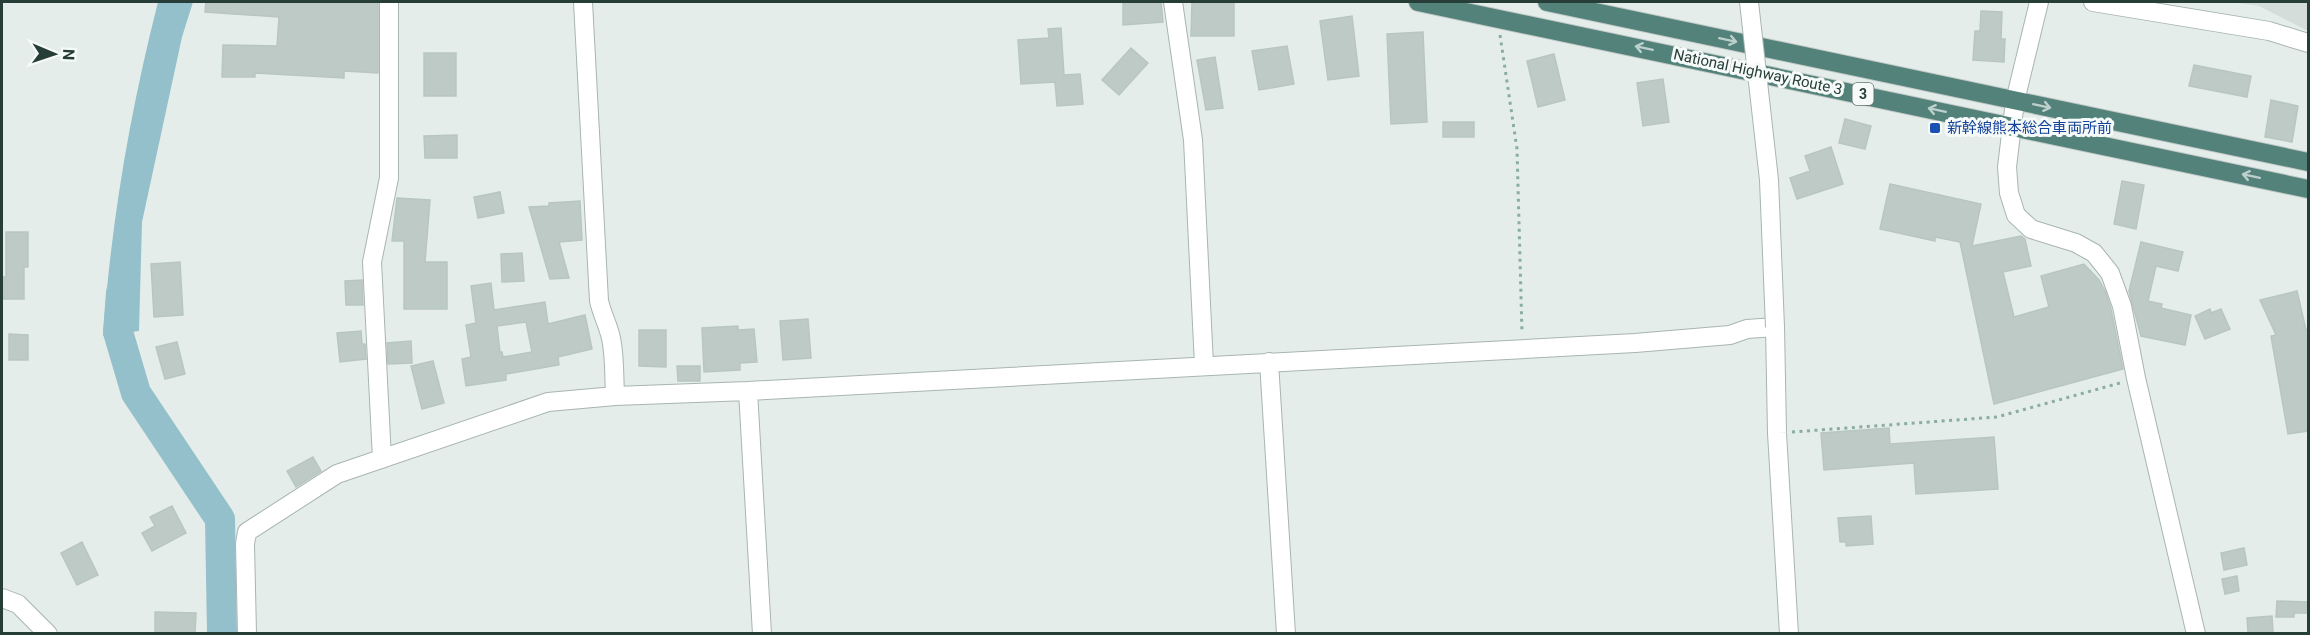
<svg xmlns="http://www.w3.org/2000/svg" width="2310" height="635" viewBox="0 0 2310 635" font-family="Roboto,'Noto Sans JP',sans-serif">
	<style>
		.built { fill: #d4ddd9 }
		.water { fill: #94c0cb }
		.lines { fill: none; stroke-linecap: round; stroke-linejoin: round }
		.river { stroke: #94c0cb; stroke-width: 30 }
		.building { fill: #becac6; stroke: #b8c6c1; stroke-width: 1.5; fill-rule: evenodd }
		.minor-casing { stroke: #a8b5b1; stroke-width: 20 }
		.tertiary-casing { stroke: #a8b5b1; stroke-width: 20 }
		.trunk-casing { stroke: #c2c9c7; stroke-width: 20 }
		.path { stroke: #89ada4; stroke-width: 3; stroke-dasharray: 3 4.5; stroke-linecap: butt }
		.minor { stroke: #fff; stroke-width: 18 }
		.tertiary { stroke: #fff; stroke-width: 18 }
		.trunk { stroke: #52827a; stroke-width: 18 }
		.tertiary-bridge-casing { stroke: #a8b5b1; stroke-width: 20; stroke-linecap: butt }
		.tertiary-bridge { stroke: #fff; stroke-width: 18 }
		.oneway { stroke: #bdd0cc }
		.transit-dot { fill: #1a4fb4; stroke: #f6faf8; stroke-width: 2 }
		.labels { text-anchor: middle; stroke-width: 6; stroke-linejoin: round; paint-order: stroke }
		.shield { fill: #f6faf8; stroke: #647672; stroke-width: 1.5 }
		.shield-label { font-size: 14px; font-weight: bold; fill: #263d38 }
		.street-label { font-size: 15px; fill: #263d38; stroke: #f6faf8 }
		.transit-label { font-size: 15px; fill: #164399; stroke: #f6faf8; text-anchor: start }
	</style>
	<rect width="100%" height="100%" fill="#e5edea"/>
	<path class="built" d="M 2233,2 L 2308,2 L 2308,31 L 2259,6 Z"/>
	<path class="water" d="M 158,2 L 193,2 L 182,37 L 142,222 L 139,331 L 103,336 C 111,222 130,112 158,2 Z"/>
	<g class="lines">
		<path class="river" d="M 121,293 L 118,332 L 136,393 L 220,519 L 222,634"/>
	</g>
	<path class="building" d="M 206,2 L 378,2 L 378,73 L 344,71 L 344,78 L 255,73 L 255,77 L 222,77 L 223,45 L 277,46 L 279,17 L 205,12 Z
		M 1123,2 L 1161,2 L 1163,22 L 1123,25 Z
		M 1192,2 L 1234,2 L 1234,36 L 1191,36 Z
		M 1981,11 L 2002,12 L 2001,39 L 2005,39 L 2004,62 L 1973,60 L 1975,31 L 1980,31 Z
		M 1352,16 L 1359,76 L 1328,80 L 1320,21 Z
		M 1061,28 L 1064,75 L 1080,74 L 1083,104 L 1057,106 L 1055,82 L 1021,84 L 1018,40 L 1049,38 L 1048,29 Z
		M 1423,32 L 1427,122 L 1391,124 L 1387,34 Z
		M 1287,46 L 1294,84 L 1259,90 L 1252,51 Z
		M 1131,48 L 1148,63 L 1119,95 L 1102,80 Z
		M 424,53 L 456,53 L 456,96 L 424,96 Z
		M 1554,54 L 1565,100 L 1538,107 L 1527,61 Z
		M 1215,57 L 1223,108 L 1206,110 L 1197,60 Z
		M 2194,65 L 2251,76 L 2247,97 L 2189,86 Z
		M 1663,79 L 1669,122 L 1643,126 L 1637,83 Z
		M 2271,100 L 2298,106 L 2292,142 L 2265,137 Z
		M 1845,119 L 1871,126 L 1865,149 L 1839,143 Z
		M 1443,122 L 1474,122 L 1474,137 L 1443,137 Z
		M 457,135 L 457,158 L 425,158 L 424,136 Z
		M 1831,147 L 1843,184 L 1797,199 L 1790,178 L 1810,171 L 1805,156 Z
		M 2122,181 L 2144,185 L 2136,229 L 2114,224 Z
		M 1890,184 L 1981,204 L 1972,246 L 2021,236 L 2025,239 L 2031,266 L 2003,272 L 2014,317 L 2049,307 L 2041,276 L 2084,264 L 2099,280 L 2105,291 L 2111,309 L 2123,369 L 1994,404 L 1960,242 L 1935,237 L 1935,241 L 1880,229 Z
		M 500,192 L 504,213 L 478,218 L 474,197 Z
		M 397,198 L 430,200 L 425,262 L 447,262 L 447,309 L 404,309 L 404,241 L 392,241 Z
		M 580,201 L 582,240 L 559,242 L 569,278 L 550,279 L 529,207 L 549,206 L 549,203 Z
		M 6,232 L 28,232 L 28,267 L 24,267 L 24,299 L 2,299 L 2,277 L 6,277 Z
		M 2141,242 L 2183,252 L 2178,271 L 2156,266 L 2148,301 L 2162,304 L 2161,308 L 2191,315 L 2185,345 L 2141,336 L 2129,291 Z
		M 522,253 L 524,281 L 502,282 L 501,254 Z
		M 180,262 L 183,315 L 154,317 L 151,264 Z
		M 362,280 L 363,305 L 346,305 L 345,281 Z
		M 491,283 L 494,310 L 545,302 L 548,324 L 585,315 L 592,349 L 558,357 L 559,365 L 506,374 L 506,380 L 466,386 L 462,359 L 471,357 L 466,325 L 476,323 L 471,286 ZM 526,322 L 532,352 L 503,357 L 502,352 L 500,352 L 497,326 Z
		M 2297,291 L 2306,330 L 2308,330 L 2308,431 L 2288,434 L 2271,336 L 2276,335 L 2260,300 Z
		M 2210,309 L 2211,313 L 2221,309 L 2230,329 L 2205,339 L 2195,316 Z
		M 808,319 L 811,358 L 783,360 L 780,321 Z
		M 738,326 L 738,330 L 754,329 L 757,362 L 740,363 L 740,370 L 704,372 L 702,328 Z
		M 639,330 L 666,330 L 666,367 L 639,366 Z
		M 361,331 L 362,344 L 365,344 L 366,359 L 340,362 L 337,333 Z
		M 9,334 L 28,335 L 28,360 L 9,360 Z
		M 411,341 L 412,363 L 388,364 L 387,343 Z
		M 177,342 L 185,374 L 165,379 L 156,347 Z
		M 433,361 L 444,403 L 422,409 L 411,366 Z
		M 677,366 L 700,366 L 700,381 L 678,381 Z
		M 1889,428 L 1890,444 L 1994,437 L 1998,489 L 1916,494 L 1914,463 L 1824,470 L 1821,433 Z
		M 313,457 L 321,471 L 296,487 L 287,471 Z
		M 172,506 L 186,533 L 152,551 L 142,533 L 155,526 L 150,517 Z
		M 1871,516 L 1873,544 L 1846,546 L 1846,542 L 1840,542 L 1838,518 Z
		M 82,542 L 98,575 L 77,585 L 61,553 Z
		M 2244,548 L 2247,565 L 2224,570 L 2221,553 Z
		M 2237,576 L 2239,591 L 2225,594 L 2222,579 Z
		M 2277,601 L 2308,602 L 2308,613 L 2294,613 L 2294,617 L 2276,617 Z
		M 155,612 L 196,613 L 195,633 L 155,633 Z
		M 2272,616 L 2273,633 L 2248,633 L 2247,618 Z"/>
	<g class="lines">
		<defs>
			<path id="minor" d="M 583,2 L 599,301 C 602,314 608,325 611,338 C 615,357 614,377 615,396
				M 1173,2 L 1193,140 L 1204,365
				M 2039,2 L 2015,101 L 2007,167 L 2009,193 L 2016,215 L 2031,229 L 2076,243 L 2094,253 L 2110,273 L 2122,306 L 2136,378 L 2196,634
				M 2093,2 L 2269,31 L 2308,43
				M 1269,362 L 1286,634
				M 748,391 L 762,634
				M 382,459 L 372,262 L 389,178 L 389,2
				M 2,598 L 18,604 L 48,634
				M 247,634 L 245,544 L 247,532 L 337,474 L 548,402 L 615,396 L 748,391 L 1635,343 L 1730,335 L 1747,329 L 1775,327"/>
			<path id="tertiary" d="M 1775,327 L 1777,433 L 1789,634"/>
			<path id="trunk" d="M 1418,2 L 2308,189
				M 1547,2 L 2308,162"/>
		</defs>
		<use href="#minor" class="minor-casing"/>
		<use href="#tertiary" class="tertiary-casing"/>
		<use href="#trunk" class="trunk-casing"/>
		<path class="path" d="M 1500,35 L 1517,149 L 1522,333
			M 1792,432 L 1997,417 L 2120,383"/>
		<use href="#minor" class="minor"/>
		<use href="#tertiary" class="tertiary"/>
		<use href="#trunk" class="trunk"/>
		<defs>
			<path id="tertiary-bridge" d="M 1749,2 L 1769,180 L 1775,327"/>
		</defs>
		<use href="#tertiary-bridge" class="tertiary-bridge-casing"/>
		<use href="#tertiary-bridge" class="tertiary-bridge"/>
	</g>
	<defs><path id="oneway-shaft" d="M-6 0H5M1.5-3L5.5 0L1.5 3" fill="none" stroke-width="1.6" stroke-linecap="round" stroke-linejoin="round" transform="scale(1.5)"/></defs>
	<g class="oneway">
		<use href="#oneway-shaft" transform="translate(1728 40) rotate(12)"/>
		<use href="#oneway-shaft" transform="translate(1644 48) rotate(-168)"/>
		<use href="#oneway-shaft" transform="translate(2042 106) rotate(12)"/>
		<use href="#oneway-shaft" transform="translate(1937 110) rotate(-168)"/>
		<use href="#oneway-shaft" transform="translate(2251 176) rotate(-168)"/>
	</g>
	<rect class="transit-dot" x="1929" y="122" width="12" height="12" rx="3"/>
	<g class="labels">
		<rect class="shield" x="1852.5" y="83" width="21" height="22" rx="4.5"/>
		<g class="shield-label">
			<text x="1863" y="99">3</text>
		</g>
		<g class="street-label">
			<text transform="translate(1758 72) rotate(12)" y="5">National Highway Route 3</text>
		</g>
		<g class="transit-label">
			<text x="1947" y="133">新幹線熊本総合車両所前</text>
		</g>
	</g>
	<rect width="2310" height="635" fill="none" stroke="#263d38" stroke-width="6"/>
	<g transform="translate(54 54) rotate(92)" stroke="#f6faf8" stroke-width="4.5" paint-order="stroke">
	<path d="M0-4.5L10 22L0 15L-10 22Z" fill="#263d38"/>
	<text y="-9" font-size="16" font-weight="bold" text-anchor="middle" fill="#263d38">N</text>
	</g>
</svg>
